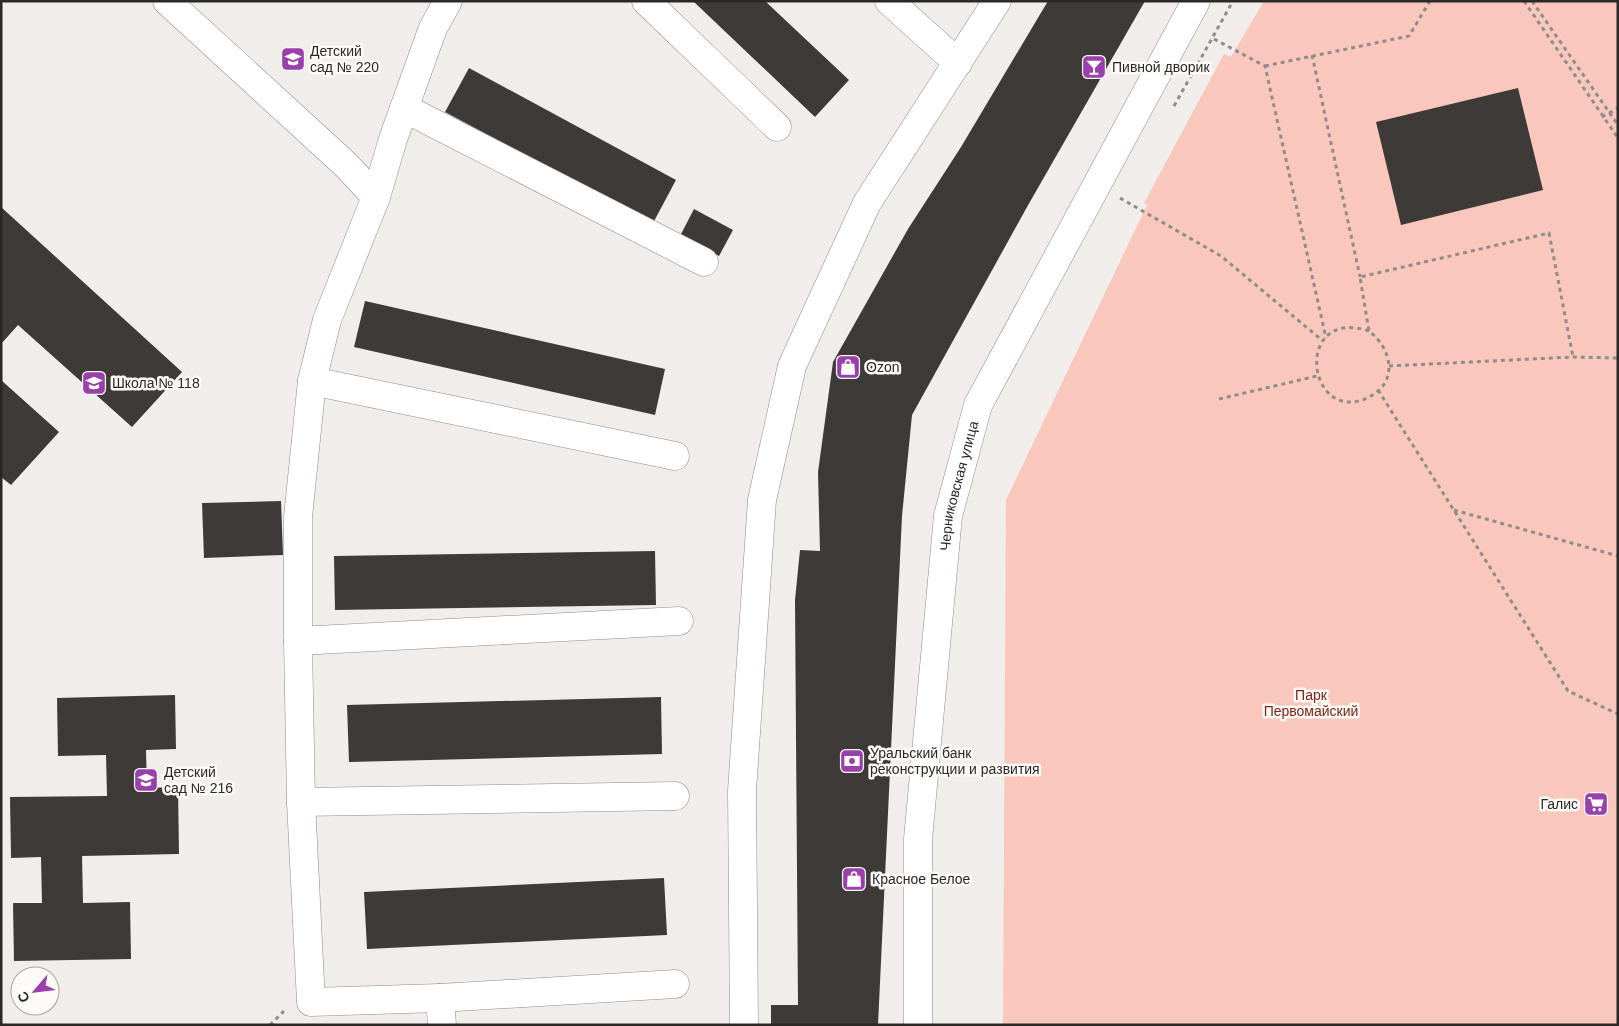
<svg xmlns="http://www.w3.org/2000/svg" width="1619" height="1026" viewBox="0 0 1619 1026" font-family="Helvetica,sans-serif">
	<style>
		.green { fill: #f9c7bc }
		.building { fill: #3d3a38 }
		.lines { fill: none; stroke-linecap: round; stroke-linejoin: round }
		.minor-casing { stroke: #8e8c89; stroke-width: 29 }
		.path { stroke: #8f8d8b; stroke-width: 3; stroke-dasharray: 4 4; stroke-linecap: butt }
		.minor { stroke: #fff; stroke-width: 28 }
		.labels { text-anchor: middle; stroke-width: 5; stroke-linejoin: round; paint-order: stroke }
		.poi-label { font-size: 14px; fill: #2a2928; stroke: #fdfbf7; text-anchor: start }
		.street-label { font-size: 14px; fill: #2a2928; stroke: #fdfbf7 }
		.park-label { font-size: 14px; fill: #7d2314; stroke: #fdfbf7 }
	</style>
	<rect width="100%" height="100%" fill="#f0edea"/>
	<path class="green" d="M 1264,1 L 1618,1 L 1618,1025 L 1003,1025 L 1006,500 L 1147,205 L 1144,203 L 1224,54 L 1231,57 Z"/>
	<path class="building" d="M 693,1 L 765,1 L 849,80 L 815,117 Z
		M 1048,1 L 1145,1 L 1027,207 L 912,415 L 902,516 L 878,1025 L 771,1025 L 771,1005 L 798,1005 L 795,600 L 800,550 L 820,551 L 818,472 L 833,362 L 908,229 L 961,147 Z
		M 469,68 L 676,180 L 653,223 L 445,112 Z
		M 1518,88 L 1543,190 L 1401,225 L 1376,122 Z
		M 1,207 L 182,372 L 132,427 L 18,325 L 1,344 Z
		M 694,209 L 733,230 L 719,256 L 680,236 Z
		M 365,301 L 665,369 L 655,415 L 354,347 Z
		M 1,380 L 59,432 L 11,485 L 1,477 Z
		M 281,501 L 283,555 L 204,558 L 202,503 Z
		M 655,551 L 656,605 L 335,610 L 334,556 Z
		M 175,695 L 176,749 L 146,750 L 147,788 L 178,787 L 179,854 L 82,856 L 83,903 L 130,902 L 131,959 L 14,961 L 13,903 L 42,903 L 41,857 L 11,858 L 10,797 L 107,796 L 106,755 L 58,756 L 57,698 Z
		M 661,697 L 662,754 L 349,762 L 347,705 Z
		M 664,878 L 667,935 L 367,949 L 364,892 Z"/>
	<g class="lines">
		<defs>
			<g id="minor">
				<path d="M 167,1 L 346,165 L 376,197"/>
				<path d="M 646,1 L 777,127"/>
				<path d="M 889,1 L 958,63"/>
				<path d="M 404,108 L 704,262"/>
				<path d="M 312,381 L 675,456"/>
				<path d="M 298,641 L 679,621"/>
				<path d="M 301,802 L 675,796"/>
				<path d="M 440,998 L 675,984"/>
				<path d="M 442,1025 L 440,998 L 311,1002 L 301,802 L 298,641 L 298,517 L 312,381 L 327,320 L 376,197 L 393,139 L 433,28 L 448,1"/>
				<path d="M 744,1025 L 742,791 L 762,500 L 792,366 L 867,203 L 997,1"/>
				<path id="s1" d="M 918,1025 L 918,839 L 948,516 L 978,405 L 1196,1"/>
			</g>
		</defs>
		<use href="#minor" class="minor-casing"/>
		<path class="path" d="M 1524,1 L 1618,138
			M 1532,1 L 1618,125
			M 1214,39 L 1265,66 L 1326,338
			M 1312,55 L 1360,277
			M 1265,66 L 1409,36 L 1430,1
			M 1174,106 L 1233,1
			M 1602,117 L 1618,108
			M 1120,198 L 1221,256 L 1323,341
			M 1369,331 C 1292,306 1307,428 1369,397 C 1399,382 1392,349 1369,331 L 1360,277 L 1549,233 L 1573,357
			M 1389,366 L 1573,357 L 1618,358
			M 1378,390 L 1568,691 L 1618,714
			M 1219,399 L 1317,376
			M 1454,510 L 1618,556
			M 270,1025 L 284,1011"/>
		<use href="#minor" class="minor"/>
	</g>
	<defs>
		<symbol id="school-square" viewBox="-11 -11 22 22"><rect x="-9" y="-9" width="18" height="18" rx="4" fill="#9a40ac" stroke="#fdfbf7"/><path d="M0-5L7-2L0 1L-7-2ZM-4 1L0 2.5L4 1V4Q0 6-4 4Z" fill="#fff"/></symbol>
		<symbol id="bar-square" viewBox="-11 -11 22 22"><rect x="-9" y="-9" width="18" height="18" rx="4" fill="#9a40ac" stroke="#fdfbf7"/><path d="M-6-5H6L.8 .8V4.5H3.5V6h-7V4.5H-.8V.8Z" fill="#fff"/></symbol>
		<symbol id="shop-square" viewBox="-11 -11 22 22"><rect x="-9" y="-9" width="18" height="18" rx="4" fill="#9a40ac" stroke="#fdfbf7"/><path d="M-5-2.5h2.3a2.7 3.5 0 0 1 5.4 0H5L5.5 6h-11ZM-1.5-2.5h3a1.5 2.3 0 0 0-3 0Z" fill="#fff"/></symbol>
		<symbol id="bank-square" viewBox="-11 -11 22 22"><rect x="-9" y="-9" width="18" height="18" rx="4" fill="#9a40ac" stroke="#fdfbf7"/><path d="M-6-4H6V4H-6ZM0-2.3a2.3 2.3 0 1 0 0 4.6a2.3 2.3 0 1 0 0-4.6Z" fill="#fff"/></symbol>
		<symbol id="supermarket-square" viewBox="-11 -11 22 22"><rect x="-9" y="-9" width="18" height="18" rx="4" fill="#9a40ac" stroke="#fdfbf7"/><path d="M-6-5.5h2.5l.6 2H6L4.5 2H-2.5L-4.4-4H-6ZM-1.5 3.2a1.3 1.3 0 1 0 .1 0ZM3 3.2a1.3 1.3 0 1 0 .1 0Z" fill="#fff"/></symbol>
	</defs>
	<g fill-rule="evenodd">
		<use href="#school-square" x="279" y="45" width="28" height="28"/>
		<use href="#bar-square" x="1080" y="53" width="28" height="28"/>
		<use href="#shop-square" x="834" y="353" width="28" height="28"/>
		<use href="#school-square" x="80" y="369" width="28" height="28"/>
		<use href="#bank-square" x="838" y="747" width="28" height="28"/>
		<use href="#school-square" x="132" y="766" width="28" height="28"/>
		<use href="#supermarket-square" x="1582" y="790" width="28" height="28"/>
		<use href="#shop-square" x="840" y="865" width="28" height="28"/>
	</g>
	<g class="labels">
		<g class="poi-label">
			<text x="310" y="56">Детский<tspan x="310" dy="16">сад № 220</tspan></text>
			<text x="1112" y="72">Пивной дворик</text>
			<text x="866" y="372">Ozon</text>
			<text x="112" y="388">Школа № 118</text>
			<text x="870" y="758">Уральский банк<tspan x="870" dy="16">реконструкции и развития</tspan></text>
			<text x="164" y="777">Детский<tspan x="164" dy="16">сад № 216</tspan></text>
			<text x="1578" y="809" text-anchor="end">Галис</text>
			<text x="872" y="884">Красное Белое</text>
		</g>
		<g class="street-label">
			<text dy="5" stroke="none"><textPath href="#s1" startOffset="542">Черниковская улица</textPath></text>
		</g>
		<g class="park-label">
			<text x="1311" y="700">Парк<tspan x="1311" dy="16">Первомайский</tspan></text>
		</g>
	</g>
	<rect width="1619" height="1026" fill="none" stroke="#2a2928" stroke-width="5"/>
	<g transform="translate(35 991) rotate(242)"><circle r="24" fill="#fdfbf7" stroke="#a9a7a4"/>
	<path d="M0-4L9 19L0 12L-9 19Z" fill="#9a40ac"/>
	<text y="-8" font-size="14" font-weight="bold" text-anchor="middle" fill="#2a2928">С</text>
	</g>
</svg>
